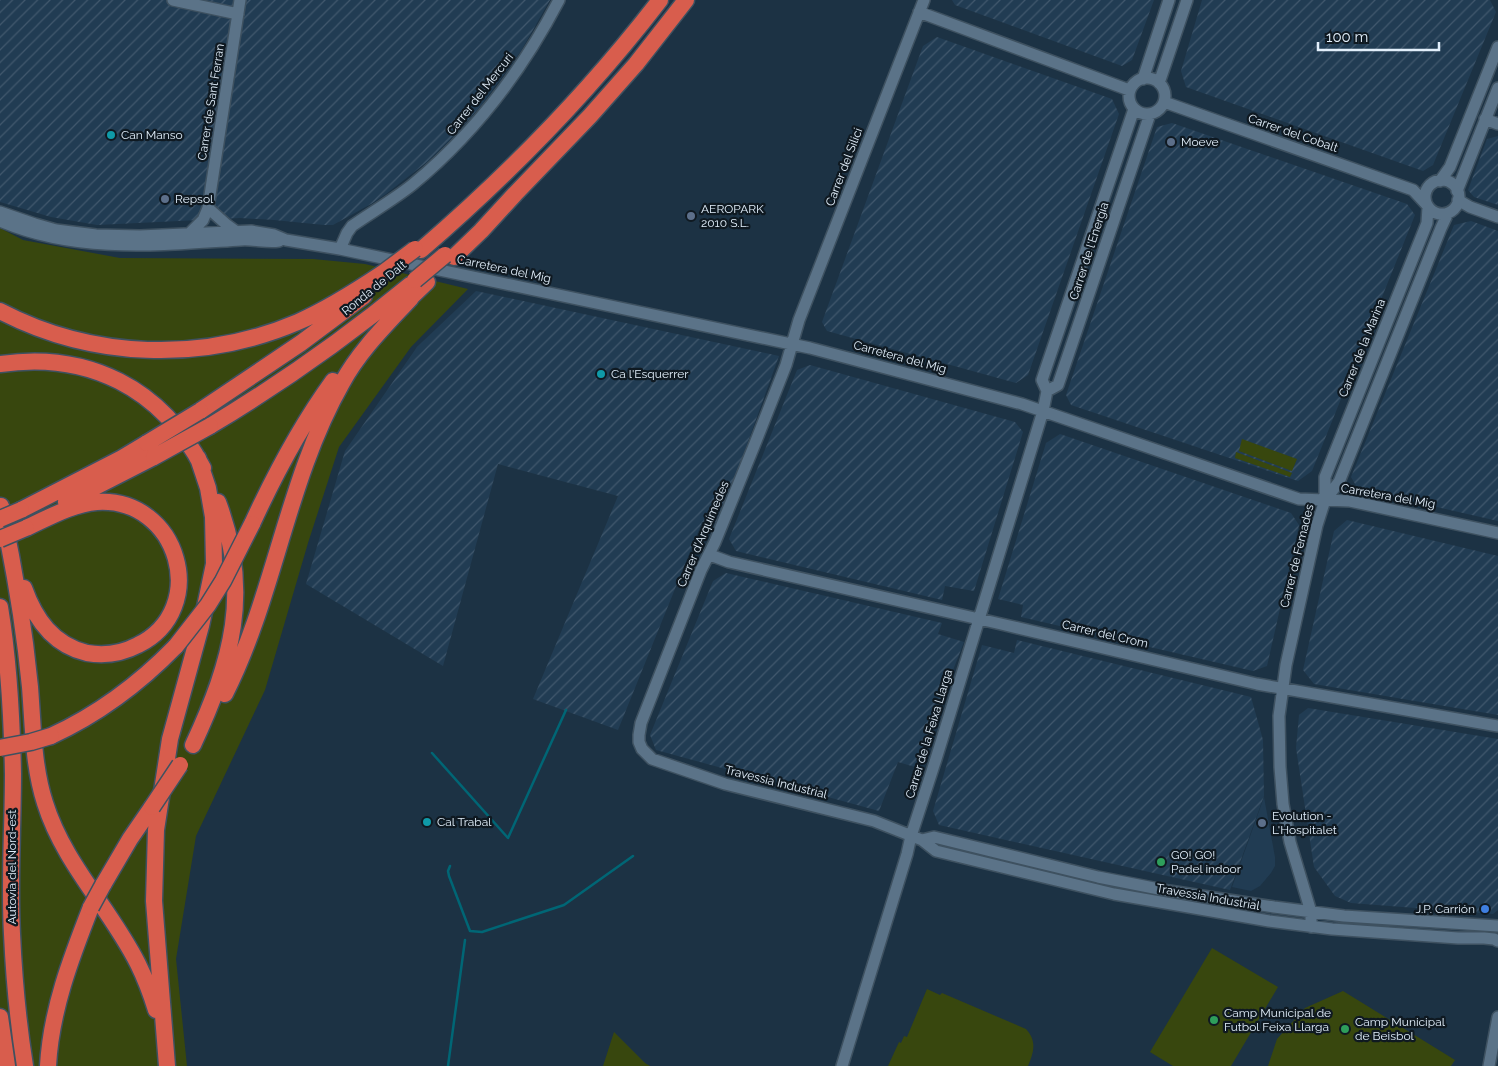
<svg xmlns="http://www.w3.org/2000/svg" width="1498" height="1066" viewBox="0 0 1498 1066" font-family="Raleway,sans-serif">
	<style>
		.built { fill: #213c53 }
		.industrial { fill: url(#industrial-furrows) }
		.green { fill: #38470e }
		.lines { fill: none; stroke-linecap: round; stroke-linejoin: round }
		.stream { stroke: #006675; stroke-width: 2.5 }
		.minor-casing { stroke: #3e5160; stroke-width: 14 }
		.highway-casing { stroke: #3e5160; stroke-width: 19 }
		.minor { stroke: #5b7388; stroke-width: 11 }
		.highway { stroke: #d85d4d; stroke-width: 16 }
		.highway-bridge-casing { stroke: #3e5160; stroke-width: 19; stroke-linecap: butt }
		.highway-bridge { stroke: #d85d4d; stroke-width: 16 }
		.culture-dot { fill: #0f9aa8; stroke: #0f1921; stroke-width: 2 }
		.service-dot { fill: #5c6f8a; stroke: #0f1921; stroke-width: 2 }
		.leisure-dot { fill: #2e9e5b; stroke: #0f1921; stroke-width: 2 }
		.shop-dot { fill: #3f7fe0; stroke: #0f1921; stroke-width: 2 }
		.labels { text-anchor: middle; stroke-width: 4.5; stroke-linejoin: round; paint-order: stroke }
		.street-label { font-size: 12px; fill: #e2effb; stroke: #0f1921 }
		.poi-label { font-size: 12px; fill: #e2effb; stroke: #0f1921; text-anchor: start }
	</style>
	<defs>
		<pattern id="industrial-furrows" width="10" height="10" patternUnits="userSpaceOnUse" patternTransform="scale(1.25)"><rect width="10" height="10" fill="#213c53"/><path d="M-1 1l2-2M0 10L10 0M9 11l2-2" fill="none" stroke="#41586d"/></pattern>
	</defs>
	<rect width="100%" height="100%" fill="#1c3244"/>
	<path class="built" d="M 1264,797 L 1275,857 L 1275,866 L 1271,873 L 1260,886 L 1251,891 L 1232,887 Z"/>
	<path class="industrial" d="M 0,0 L 550,0 L 521,51 L 483,103 L 457,133 L 427,162 L 386,194 L 371,204 L 333,225 L 324,225 L 274,220 L 240,218 L 97,225 L 51,217 L 0,202 Z
		M 952,0 L 1154,0 L 1132,60 L 1122,66 L 955,5 Z
		M 1202,0 L 1490,0 L 1496,12 L 1433,165 L 1423,171 L 1186,87 L 1181,71 Z
		M 937,37 L 1112,99 L 1119,114 L 1028,375 L 1016,383 L 827,331 L 822,322 L 923,46 Z
		M 1172,123 L 1407,204 L 1415,215 L 1312,471 L 1298,481 L 1071,405 L 1066,395 L 1157,127 Z
		M 1498,136 L 1498,205 L 1474,197 L 1468,190 L 1487,139 Z
		M 1471,221 L 1498,231 L 1498,521 L 1358,489 L 1351,477 L 1454,225 Z
		M 476,291 L 779,356 L 719,522 L 702,522 L 618,730 L 533,699 L 618,496 L 498,464 L 443,666 L 306,584 L 345,451 L 417,347 Z
		M 810,365 L 1015,422 L 1023,432 L 974,591 L 945,586 L 942,600 L 736,551 L 729,539 L 797,370 Z
		M 1060,434 L 1291,513 L 1299,525 L 1267,666 L 1253,671 L 1021,617 L 1023,605 L 998,599 L 1046,443 Z
		M 1347,520 L 1498,556 L 1498,715 L 1314,684 L 1303,670 L 1334,531 Z
		M 726,573 L 942,623 L 938,634 L 964,642 L 915,767 L 898,762 L 879,811 L 656,750 L 650,735 L 713,581 Z
		M 1017,640 L 1251,697 L 1263,740 L 1264,796 L 1230,890 L 939,825 L 933,811 L 982,645 L 1014,653 Z
		M 1308,708 L 1498,739 L 1498,910 L 1493,914 L 1351,903 L 1335,896 L 1314,867 L 1296,748 L 1299,715 Z"/>
	<path class="green" d="M 0,228 L 23,240 L 120,258 L 313,259 L 365,264 L 468,289 L 411,347 L 339,447 L 308,543 L 265,690 L 196,836 L 176,959 L 187,1066 L 0,1066 Z
		M 1242,439 L 1297,459 L 1292,471 L 1239,451 Z
		M 1236,452 L 1292,473 L 1290,477 L 1235,458 Z
		M 1212,948 L 1278,987 L 1231,1066 L 1173,1066 L 1150,1052 Z
		M 927,989 L 940,995 L 942,993 L 1026,1029 C 1037,1041 1034,1052 1028,1066 L 888,1066 L 899,1042 L 901,1043 L 904,1036 L 907,1037 Z
		M 1343,991 L 1455,1060 L 1451,1066 L 1268,1066 L 1277,1039 L 1305,1008 Z
		M 614,1032 L 645,1063 L 650,1066 L 603,1066 Z"/>
	<g class="lines">
		<path class="stream" d="M 432,753 L 508,838 L 566,710
			M 450,866 L 448,871 L 449,876 L 470,931 L 482,932 L 564,905 L 633,856
			M 448,1066 L 465,940"/>
		<defs>
			<path id="minor" d="M 173,0 L 238,14
				M 924,0 L 799,320 L 786,365 L 754,446 L 715,542 L 701,570 L 641,723 L 639,735 L 639,742 L 642,749 L 652,759 L 725,784 L 874,821 L 922,840 L 936,851 L 1114,894 L 1269,921 L 1332,929 L 1458,938 L 1484,938 L 1494,939 L 1498,941
				M 919,12 L 1129,90
				M1129 96a18 18 0 1 1 36 0a18 18 0 1 1-36 0Z
				M 1143,79 L 1169,0
				M 1159,83 L 1187,0
				M 1164,102 L 1413,190 L 1426,204
				M 1485,119 L 1498,124
				M1425 197a17 17 0 1 1 34 0a17 17 0 1 1-34 0Z
				M 1440,181 L 1450,167 L 1498,47
				M 1457,191 L 1498,88
				M 1458,200 L 1470,207 L 1498,217
				M 208,208 L 227,225 L 238,233
				M 0,212 L 35,224 L 56,230 L 96,235 L 140,236 L 251,231 L 274,235 L 286,240 L 340,249 L 810,348 L 1022,404 L 1299,499 L 1350,501 L 1498,533
				M 0,221 C 77,254 160,245 241,240 C 254,239 267,243 279,241
				M 189,234 L 203,220 L 208,208 L 240,0
				M 340,249 L 347,233 L 352,226 C 372,212 393,200 412,185 C 474,134 522,71 559,0
				M 1047,391 L 1058,385 L 1150,114
				M 1325,500 L 1325,477 L 1427,223 L 1428,207
				M 710,555 L 729,562 L 1001,624 L 1257,684 L 1498,726
				M 922,840 L 934,837 L 1098,877 L 1169,891 L 1274,907 L 1344,916 L 1498,926
				M 1311,927 L 1311,912 L 1290,842 L 1283,804 L 1280,767 L 1279,716 L 1286,665 L 1317,525 L 1325,500 L 1339,482 L 1441,228 L 1448,213
				M 842,1066 L 907,854 L 911,836 L 936,759 L 1043,411 L 1047,391 L 1042,380 L 1046,368 L 1134,109
				M 1489,1066 L 1498,1017"/>
			<path id="highway" d="M 421,250 C 508,175 590,91 660,0
				M 454,257 L 481,231 L 515,194 L 590,116 L 636,64 L 686,0
				M 404,304 L 427,282
				M 0,311 C 92,359 202,363 298,322 C 328,309 356,291 383,273
				M 0,364 C 88,351 162,388 203,468
				M 200,411 L 301,343 L 364,296
				M 210,426 C 280,384 347,337 410,285
				M 66,502 L 154,457
				M 1,506 C 14,566 24,626 30,687 C 33,725 33,766 45,803 C 64,864 110,908 138,964 C 145,978 151,994 156,1010
				M 21,510 L 122,458 L 147,443
				M 252,524 C 275,474 301,425 333,381
				M 24,588 C 35,619 53,645 87,653 C 105,656 121,654 138,645 C 211,609 179,497 97,502 C 72,504 48,518 26,528
				M 0,607 C 9,662 12,718 13,774 C 13,827 9,880 12,934 C 14,978 18,1022 25,1066
				M 225,694 C 275,595 287,479 342,383 C 360,350 386,325 411,298
				M 51,736 C 99,714 139,684 176,646
				M 193,745 C 232,661 252,592 218,502
				M 103,885 L 130,839 L 152,807
				M 0,1017 L 7,1066
				M 48,1066 C 51,1010 71,958 91,907
				M 167,1066 L 154,901 L 156,830 L 170,739 L 201,626 L 214,564 L 213,517 L 208,488 L 198,458"/>
		</defs>
		<use href="#minor" class="minor-casing"/>
		<use href="#highway" class="highway-casing"/>
		<use href="#minor" class="minor"/>
		<use href="#highway" class="highway"/>
		<defs>
			<path id="highway-bridge" d="M 383,273 L 415,249
				M 415,280 L 445,255
				M 147,443 L 200,411
				M 154,457 L 210,426
				M 0,519 L 21,510
				M 0,539 L 26,528
				M 176,646 L 208,605 L 223,581 L 252,524
				M 0,748 L 31,742 L 51,736
				M 152,807 L 180,765
				M 91,907 L 103,885"/>
		</defs>
		<use href="#highway-bridge" class="highway-bridge-casing"/>
		<use href="#highway-bridge" class="highway-bridge"/>
	</g>
	<g class="culture-dot">
		<circle cx="111" cy="135" r="5"/>
		<circle cx="601" cy="374" r="5"/>
		<circle cx="427" cy="822" r="5"/>
	</g>
	<g class="service-dot">
		<circle cx="1171" cy="142" r="5"/>
		<circle cx="165" cy="199" r="5"/>
		<circle cx="691" cy="216" r="5"/>
		<circle cx="1262" cy="823" r="5"/>
	</g>
	<g class="leisure-dot">
		<circle cx="1161" cy="862" r="5"/>
		<circle cx="1214" cy="1020" r="5"/>
		<circle cx="1345" cy="1029" r="5"/>
	</g>
	<circle class="shop-dot" cx="1485" cy="909" r="5"/>
	<g class="labels">
		<g class="street-label">
			<text transform="translate(480 94) rotate(-52)" y="4">Carrer del Mercuri</text>
			<text transform="translate(211 102) rotate(-81)" y="4">Carrer de Sant Ferran</text>
			<text transform="translate(1293 133) rotate(19)" y="4">Carrer del Cobalt</text>
			<text transform="translate(844 167) rotate(-69)" y="4">Carrer del Silici</text>
			<text transform="translate(1089 251) rotate(-72)" y="4">Carrer de l'Energia</text>
			<text transform="translate(504 269) rotate(12)" y="4">Carretera del Mig</text>
			<text transform="translate(374 288) rotate(-39)" y="4">Ronda de Dalt</text>
			<text transform="translate(1362 348) rotate(-68)" y="4">Carrer de la Marina</text>
			<text transform="translate(900 357) rotate(15)" y="4">Carretera del Mig</text>
			<text transform="translate(1388 496) rotate(10)" y="4">Carretera del Mig</text>
			<text transform="translate(703 534) rotate(-67)" y="4">Carrer d'Arquímedes</text>
			<text transform="translate(1297 556) rotate(-76)" y="4">Carrer de Femades</text>
			<text transform="translate(1105 634) rotate(13)" y="4">Carrer del Crom</text>
			<text transform="translate(929 734) rotate(-73)" y="4">Carrer de la Feixa Llarga</text>
			<text transform="translate(776 782) rotate(14)" y="4">Travessia Industrial</text>
			<text transform="translate(12 867) rotate(-90)" y="4">Autovia del Nord-est</text>
			<text transform="translate(1208 897) rotate(10)" y="4">Travessia Industrial</text>
		</g>
		<g class="poi-label">
			<text x="121" y="139">Can Manso</text>
			<text x="1181" y="146">Moeve</text>
			<text x="175" y="203">Repsol</text>
			<text x="701" y="213">AEROPARK<tspan x="701" dy="14">2010 S.L.</tspan></text>
			<text x="611" y="378">Ca l'Esquerrer</text>
			<text x="1272" y="820">Evolution -<tspan x="1272" dy="14">L'Hospitalet</tspan></text>
			<text x="437" y="826">Cal Trabal</text>
			<text x="1171" y="859">GO! GO!<tspan x="1171" dy="14">Padel indoor</tspan></text>
			<text x="1475" y="913" text-anchor="end">J.P. Carrión</text>
			<text x="1224" y="1017">Camp Municipal de<tspan x="1224" dy="14">Futbol Feixa Llarga</tspan></text>
			<text x="1355" y="1026">Camp Municipal<tspan x="1355" dy="14">de Beisbol</tspan></text>
		</g>
	</g>
	<path d="M1318 42v8h121v-8" fill="none" stroke="#e2effb" stroke-width="2.5"/>
	<text x="1326" y="42" font-size="15" fill="#e2effb" stroke="#0f1921" stroke-width="4" paint-order="stroke">100 m</text>
</svg>
